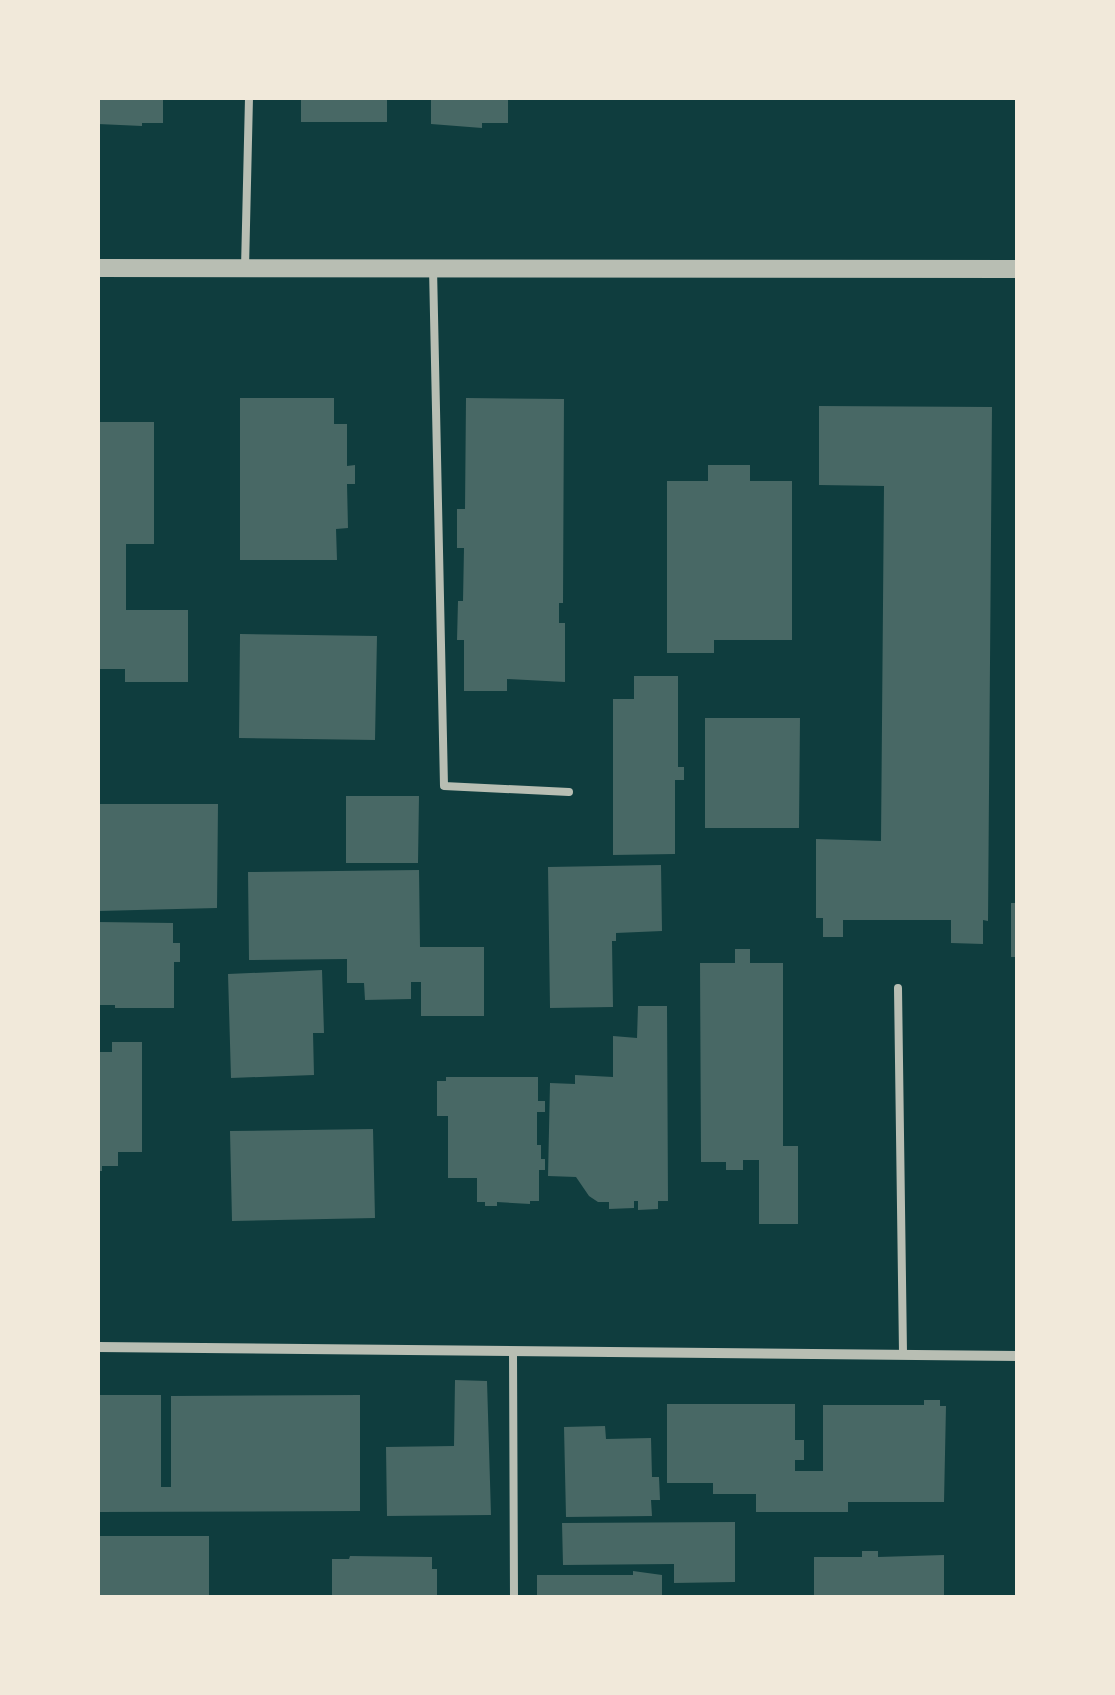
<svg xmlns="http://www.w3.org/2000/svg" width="1115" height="1695" viewBox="0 0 1115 1695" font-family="'Nunito Sans',sans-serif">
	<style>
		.building { fill: #486865 }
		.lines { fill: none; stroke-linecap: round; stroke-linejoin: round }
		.service { stroke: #b8beb3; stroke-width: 8 }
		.minor { stroke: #b8beb3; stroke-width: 10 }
		.tertiary { stroke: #b8beb3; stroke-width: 18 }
	</style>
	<rect width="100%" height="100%" fill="#0f3d3e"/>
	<path class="building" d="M 98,98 L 163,98 L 163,123 L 142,123 L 142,126 L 98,124 Z
		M 301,98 L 387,98 L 387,122 L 301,122 Z
		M 431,98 L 508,98 L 508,123 L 482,123 L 482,128 L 431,124 Z
		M 240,398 L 334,398 L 334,424 L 347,424 L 347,466 L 355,465 L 355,484 L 347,484 L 348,528 L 336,529 L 337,560 L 240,560 Z
		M 466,398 L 564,399 L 563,603 L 559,603 L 559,623 L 565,623 L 565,682 L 507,679 L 507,691 L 464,691 L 464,640 L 457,640 L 458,601 L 463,601 L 464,548 L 457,548 L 457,509 L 465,509 Z
		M 819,406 L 992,407 L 988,921 L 983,920 L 983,944 L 951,943 L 951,920 L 843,920 L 843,937 L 823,937 L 823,918 L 816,918 L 816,839 L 881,841 L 884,486 L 819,485 Z
		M 98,422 L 154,422 L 154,544 L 126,544 L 126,610 L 188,610 L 188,682 L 125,682 L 125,669 L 98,669 Z
		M 708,465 L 750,465 L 750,481 L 792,481 L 792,640 L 714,640 L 714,653 L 667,653 L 667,481 L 708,481 Z
		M 240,634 L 377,636 L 375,740 L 239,738 Z
		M 634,676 L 678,676 L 678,767 L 684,767 L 684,780 L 675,780 L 675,854 L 613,855 L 613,699 L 634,699 Z
		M 705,718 L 800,718 L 799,828 L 705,828 Z
		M 346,796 L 419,796 L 418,863 L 346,863 Z
		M 98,804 L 218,804 L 217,908 L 98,911 Z
		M 661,865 L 662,931 L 616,933 L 616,941 L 612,941 L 613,1007 L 550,1008 L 548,867 Z
		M 419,870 L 420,947 L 484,947 L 484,1016 L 421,1016 L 421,982 L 411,982 L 411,999 L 365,1000 L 364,983 L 347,983 L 347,959 L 249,960 L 248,872 Z
		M 1011,903 L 1018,903 L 1018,957 L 1011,957 Z
		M 98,922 L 173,923 L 173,943 L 180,943 L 180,962 L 174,962 L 174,1008 L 115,1008 L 115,1005 L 98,1005 Z
		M 735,949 L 750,949 L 750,963 L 783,963 L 783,1146 L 798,1146 L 798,1224 L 759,1224 L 759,1160 L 743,1160 L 743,1170 L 726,1170 L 726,1162 L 701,1162 L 700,963 L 735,963 Z
		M 322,970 L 324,1033 L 313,1033 L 314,1075 L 231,1078 L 228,974 Z
		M 638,1006 L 667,1006 L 668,1201 L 658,1201 L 658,1209 L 638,1210 L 638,1201 L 634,1201 L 634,1208 L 609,1209 L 609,1202 L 598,1202 L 589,1196 L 576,1177 L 548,1176 L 550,1083 L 575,1084 L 575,1075 L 613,1077 L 613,1036 L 637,1038 Z
		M 112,1042 L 142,1042 L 142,1152 L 118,1152 L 118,1166 L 102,1166 L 102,1171 L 98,1171 L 98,1052 L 112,1052 Z
		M 446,1077 L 538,1077 L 538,1101 L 545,1101 L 545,1112 L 537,1112 L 537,1145 L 541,1145 L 541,1159 L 545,1159 L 545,1170 L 539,1170 L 539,1201 L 530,1201 L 530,1204 L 497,1202 L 497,1206 L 485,1206 L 485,1202 L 477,1202 L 477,1178 L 448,1178 L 448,1116 L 437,1116 L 437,1081 L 446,1081 Z
		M 373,1129 L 375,1218 L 232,1221 L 230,1131 Z
		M 455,1380 L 487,1381 L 491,1515 L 387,1516 L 386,1447 L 454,1446 Z
		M 98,1395 L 161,1395 L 161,1487 L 171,1487 L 171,1396 L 360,1395 L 360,1511 L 98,1512 Z
		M 924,1400 L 940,1400 L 940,1406 L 946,1406 L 944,1502 L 848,1502 L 848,1512 L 756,1512 L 756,1494 L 713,1494 L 713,1483 L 667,1483 L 667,1404 L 795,1404 L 795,1440 L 804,1440 L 804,1460 L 795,1460 L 795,1471 L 823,1471 L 823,1405 L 924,1405 Z
		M 605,1426 L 606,1439 L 651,1438 L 652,1477 L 659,1477 L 660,1500 L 651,1500 L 652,1516 L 566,1517 L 564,1427 Z
		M 735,1522 L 735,1582 L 674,1583 L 674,1564 L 563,1565 L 562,1523 Z
		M 98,1536 L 209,1536 L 209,1598 L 98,1598 Z
		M 862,1551 L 878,1551 L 878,1557 L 944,1555 L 944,1598 L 814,1598 L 814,1557 L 862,1557 Z
		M 350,1556 L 432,1557 L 432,1569 L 437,1569 L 437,1598 L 332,1598 L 332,1559 L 349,1559 Z
		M 633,1571 L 662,1575 L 662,1598 L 537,1598 L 537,1575 L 633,1575 Z"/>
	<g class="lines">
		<path class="service" d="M 245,268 L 249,98
			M 433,268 L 444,786 L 569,792
			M 898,988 L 903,1353
			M 513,1352 L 514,1598"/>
		<path class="minor" d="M 98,1347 L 1018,1356"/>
		<path class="tertiary" d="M 98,268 L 1018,269"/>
	</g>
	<rect width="1115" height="1695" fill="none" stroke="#f1e9da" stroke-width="200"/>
</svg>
